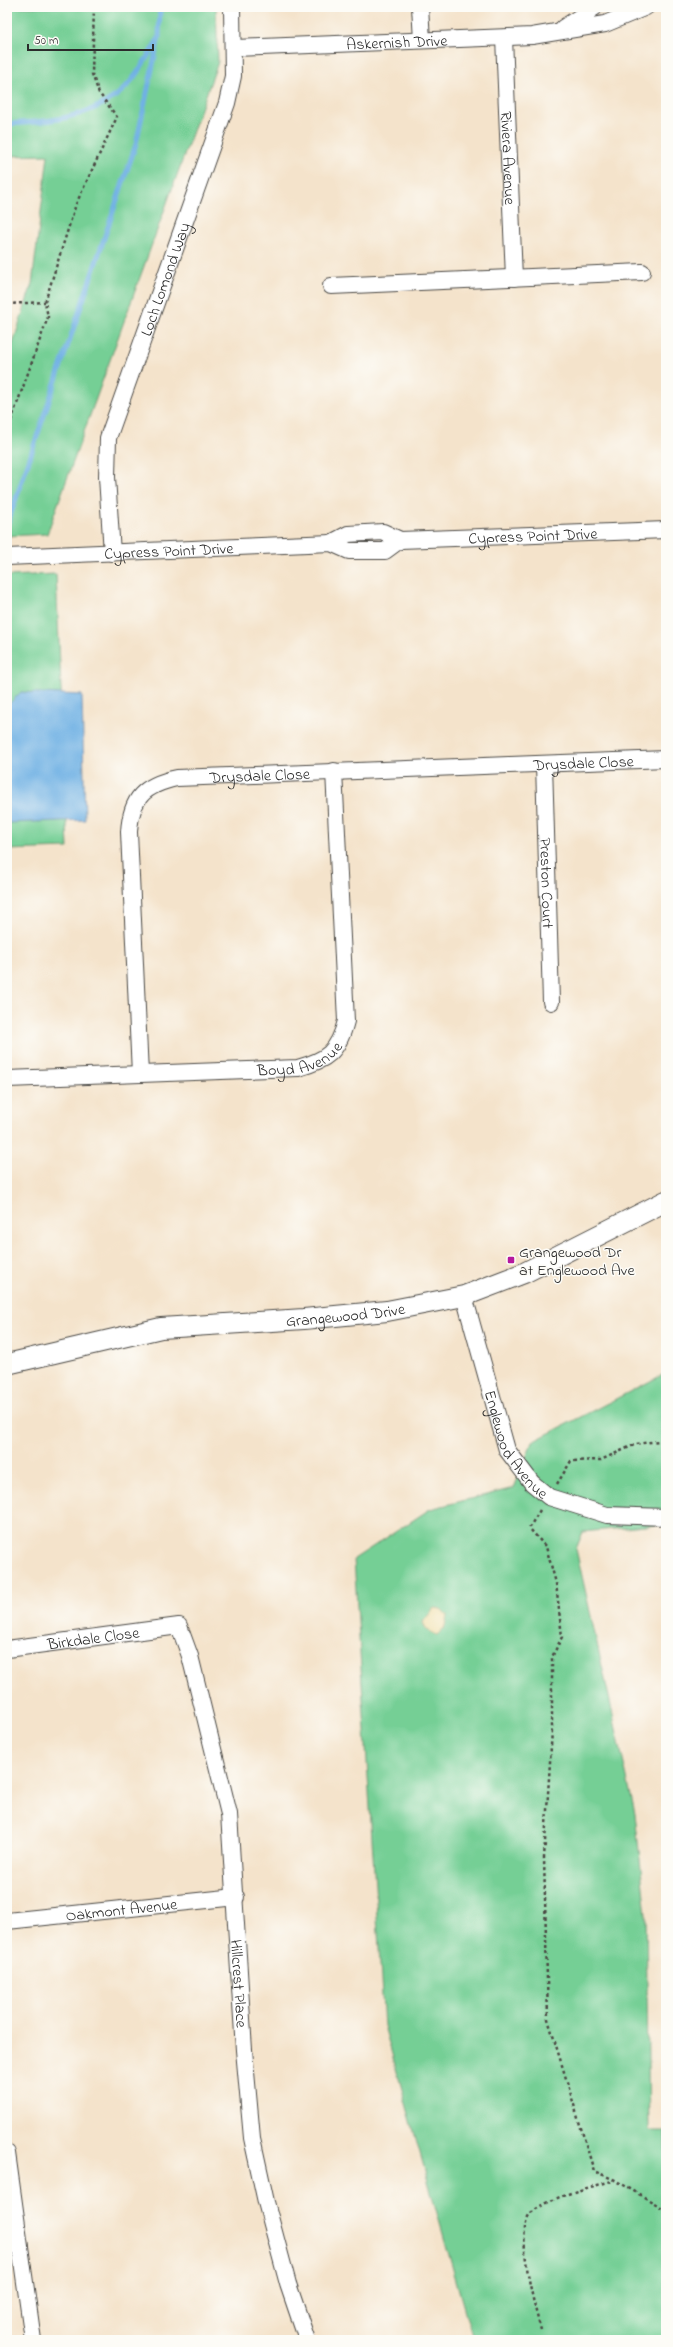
<svg xmlns="http://www.w3.org/2000/svg" width="673" height="2347" viewBox="0 0 673 2347" font-family="'Indie Flower',sans-serif">
	<style>
		.green { fill: #75cf95; stroke: #507d60 }
		.sand { fill: #eeda9e; stroke: #8c8264 }
		.water { fill: #6fb1e4; stroke: #4d6e88 }
		.lines { fill: none; stroke-linecap: round; stroke-linejoin: round }
		.stream { stroke: #6fb1e4; stroke-width: 5 }
		.minor-casing { stroke: #494743; stroke-width: 18 }
		.tertiary-casing { stroke: #494743; stroke-width: 22 }
		.path { stroke: #494743; stroke-width: 2.5; stroke-dasharray: 3 3; stroke-linecap: butt }
		.minor { stroke: #fff; stroke-width: 16 }
		.tertiary { stroke: #fff; stroke-width: 20 }
		.poi-dot { fill: #b5179e; stroke: #fdfcf7; stroke-width: 1.5 }
		.labels { text-anchor: middle; stroke-width: 3; stroke-linejoin: round; paint-order: stroke }
		.street-label { font-size: 16px; fill: #2b2b2b; stroke: #fdfcf7 }
		.poi-label { font-size: 16px; fill: #2b2b2b; stroke: #fdfcf7; text-anchor: start }
	</style>
	<rect width="100%" height="100%" fill="#fdfcf7"/>
	<filter id="ink" filterUnits="userSpaceOnUse"><feTurbulence type="fractalNoise" baseFrequency=".025" numOctaves="2"/><feDisplacementMap in="SourceGraphic" scale="8" xChannelSelector="R" yChannelSelector="G"/><feConvolveMatrix kernelMatrix="1 2 1 2 8 2 1 2 1" color-interpolation-filters="sRGB"/></filter>
	<filter id="wash" filterUnits="userSpaceOnUse"><feTurbulence type="fractalNoise" baseFrequency=".012" numOctaves="4" result="noise"/><feDisplacementMap in="SourceGraphic" scale="16" xChannelSelector="R" yChannelSelector="G"/><feGaussianBlur stdDeviation="0.9" result="paint"/><feColorMatrix in="noise" values="0 0 0 0 0 0 0 0 0 0 0 0 0 0 0 0 0 1.4 0 .05"/><feComposite in="paint" operator="in"/></filter>
	<g filter="url(#wash)">
		<rect width="100%" height="100%" fill="#f4e3cb"/>
		<path class="green" d="M 7,7 L 216,7 L 218,62 L 47,534 L 7,536 L 7,362 L 32,284 L 48,155 L 7,156 Z
			M 56,574 L 68,848 L 7,850 L 7,576 Z
			M 666,1373 L 666,1524 L 583,1532 L 576,1549 L 635,1814 L 646,1915 L 649,2131 L 666,2131 L 666,2340 L 473,2340 L 384,2026 L 354,1559 L 430,1509 L 514,1488 L 532,1442 Z"/>
		<path class="sand" d="M 434,1608 L 441,1609 L 447,1615 L 445,1627 L 437,1635 L 426,1630 L 423,1622 Z"/>
		<path class="water" d="M 21,692 L 82,695 L 85,820 L 7,823 L 7,706 Z"/>
		<g class="lines">
			<path class="stream" d="M 7,124 C 46,122 85,119 117,95 C 134,82 146,59 157,41
				M 7,525 L 136,144 L 159,37 L 160,7"/>
		</g>
	</g>
	<g filter="url(#ink)">
		<g class="lines">
			<defs>
				<g id="minor">
					<path d="M 420,7 L 422,40"/>
					<path d="M 563,28 L 595,7"/>
					<path id="s1" d="M 504,38 L 514,278"/>
					<path id="s2" d="M 234,48 L 532,36 L 605,24 L 646,7"/>
					<path d="M 331,286 L 642,272"/>
					<path id="s3" d="M 331,543 L 348,534 L 383,532 L 400,540 L 666,530"/>
					<path id="s4" d="M 112,553 L 107,477 L 108,438 L 227,103 L 233,76 L 232,7"/>
					<path id="s5" d="M 7,557 L 331,543 L 349,551 L 385,551 L 400,540"/>
					<path id="s6" d="M 544,764 L 551,1002"/>
					<path id="s7" d="M 140,1074 L 129,832 C 131,798 144,785 177,778 L 666,759"/>
					<path id="s8" d="M 7,1079 L 298,1068 C 327,1060 338,1052 346,1021 L 334,771"/>
					<path id="s9" d="M 464,1296 L 507,1450 L 532,1483 L 549,1497 L 607,1515 L 666,1517"/>
					<path id="s10" d="M 7,1649 L 179,1626 L 190,1656 L 229,1814 L 244,2050 L 252,2138 L 266,2202 L 288,2284 L 307,2340"/>
					<path id="s11" d="M 7,1921 L 236,1897"/>
					<path d="M 7,2153 L 33,2340"/>
				</g>
				<g id="tertiary">
					<path id="s12" d="M 7,1364 L 161,1328 L 304,1319 L 387,1311 L 464,1296 L 524,1273 L 666,1201"/>
				</g>
			</defs>
			<use href="#minor" class="minor-casing"/>
			<use href="#tertiary" class="tertiary-casing"/>
			<path class="path" d="M 7,304 L 45,302
				M 7,432 L 48,317 L 45,302 L 76,204 L 117,117 L 99,93 L 92,74 L 94,7
				M 557,1484 L 571,1461 L 601,1460 L 636,1444 L 666,1440
				M 540,1510 L 529,1528 L 546,1547 L 556,1583 L 562,1637 L 552,1657 L 552,1730 L 544,1858 L 548,2019 L 594,2171 L 615,2180 L 666,2210
				M 541,2330 C 535,2310 513,2225 532,2212 C 555,2195 588,2188 615,2180"/>
			<use href="#minor" class="minor"/>
			<use href="#tertiary" class="tertiary"/>
		</g>
	</g>
	<rect class="poi-dot" x="507" y="1256" width="8" height="8" rx="2"/>
	<g class="labels">
		<g class="street-label">
			<text dy="6" stroke="none"><textPath href="#s2" startOffset="163">Askernish Drive</textPath></text>
			<text dy="6" stroke="none"><textPath href="#s1" startOffset="120">Riviera Avenue</textPath></text>
			<text dy="6" stroke="none"><textPath href="#s4" startOffset="284">Loch Lomond Way</textPath></text>
			<text dy="6" stroke="none"><textPath href="#s3" startOffset="206">Cypress Point Drive</textPath></text>
			<text dy="6" stroke="none"><textPath href="#s5" startOffset="162">Cypress Point Drive</textPath></text>
			<text dy="6" stroke="none"><textPath href="#s7" startOffset="729">Drysdale Close</textPath></text>
			<text dy="6" stroke="none"><textPath href="#s7" startOffset="405">Drysdale Close</textPath></text>
			<text dy="6" stroke="none"><textPath href="#s6" startOffset="119">Preston Court</textPath></text>
			<text dy="6" stroke="none"><textPath href="#s8" startOffset="295">Boyd Avenue</textPath></text>
			<text dy="6" stroke="none"><textPath href="#s12" startOffset="343">Grangewood Drive</textPath></text>
			<text dy="6" stroke="none"><textPath href="#s9" startOffset="159">Englewood Avenue</textPath></text>
			<text dy="6" stroke="none"><textPath href="#s10" startOffset="87">Birkdale Close</textPath></text>
			<text dy="6" stroke="none"><textPath href="#s11" startOffset="115">Oakmont Avenue</textPath></text>
			<text dy="6" stroke="none"><textPath href="#s10" startOffset="538">Hillcrest Place</textPath></text>
		</g>
		<g class="poi-label">
			<text x="519" y="1257">Grangewood Dr<tspan x="519" dy="18">at Englewood Ave</tspan></text>
		</g>
	</g>
	<rect width="673" height="2347" fill="none" stroke="#fdfcf7" stroke-width="24"/>
	<path d="M28 44v6h125v-6" fill="none" stroke="#2b2b2b" stroke-width="2"/>
	<text x="34" y="44" font-size="12" fill="#2b2b2b" stroke="#fdfcf7" stroke-width="3" paint-order="stroke">50 m</text>
</svg>
